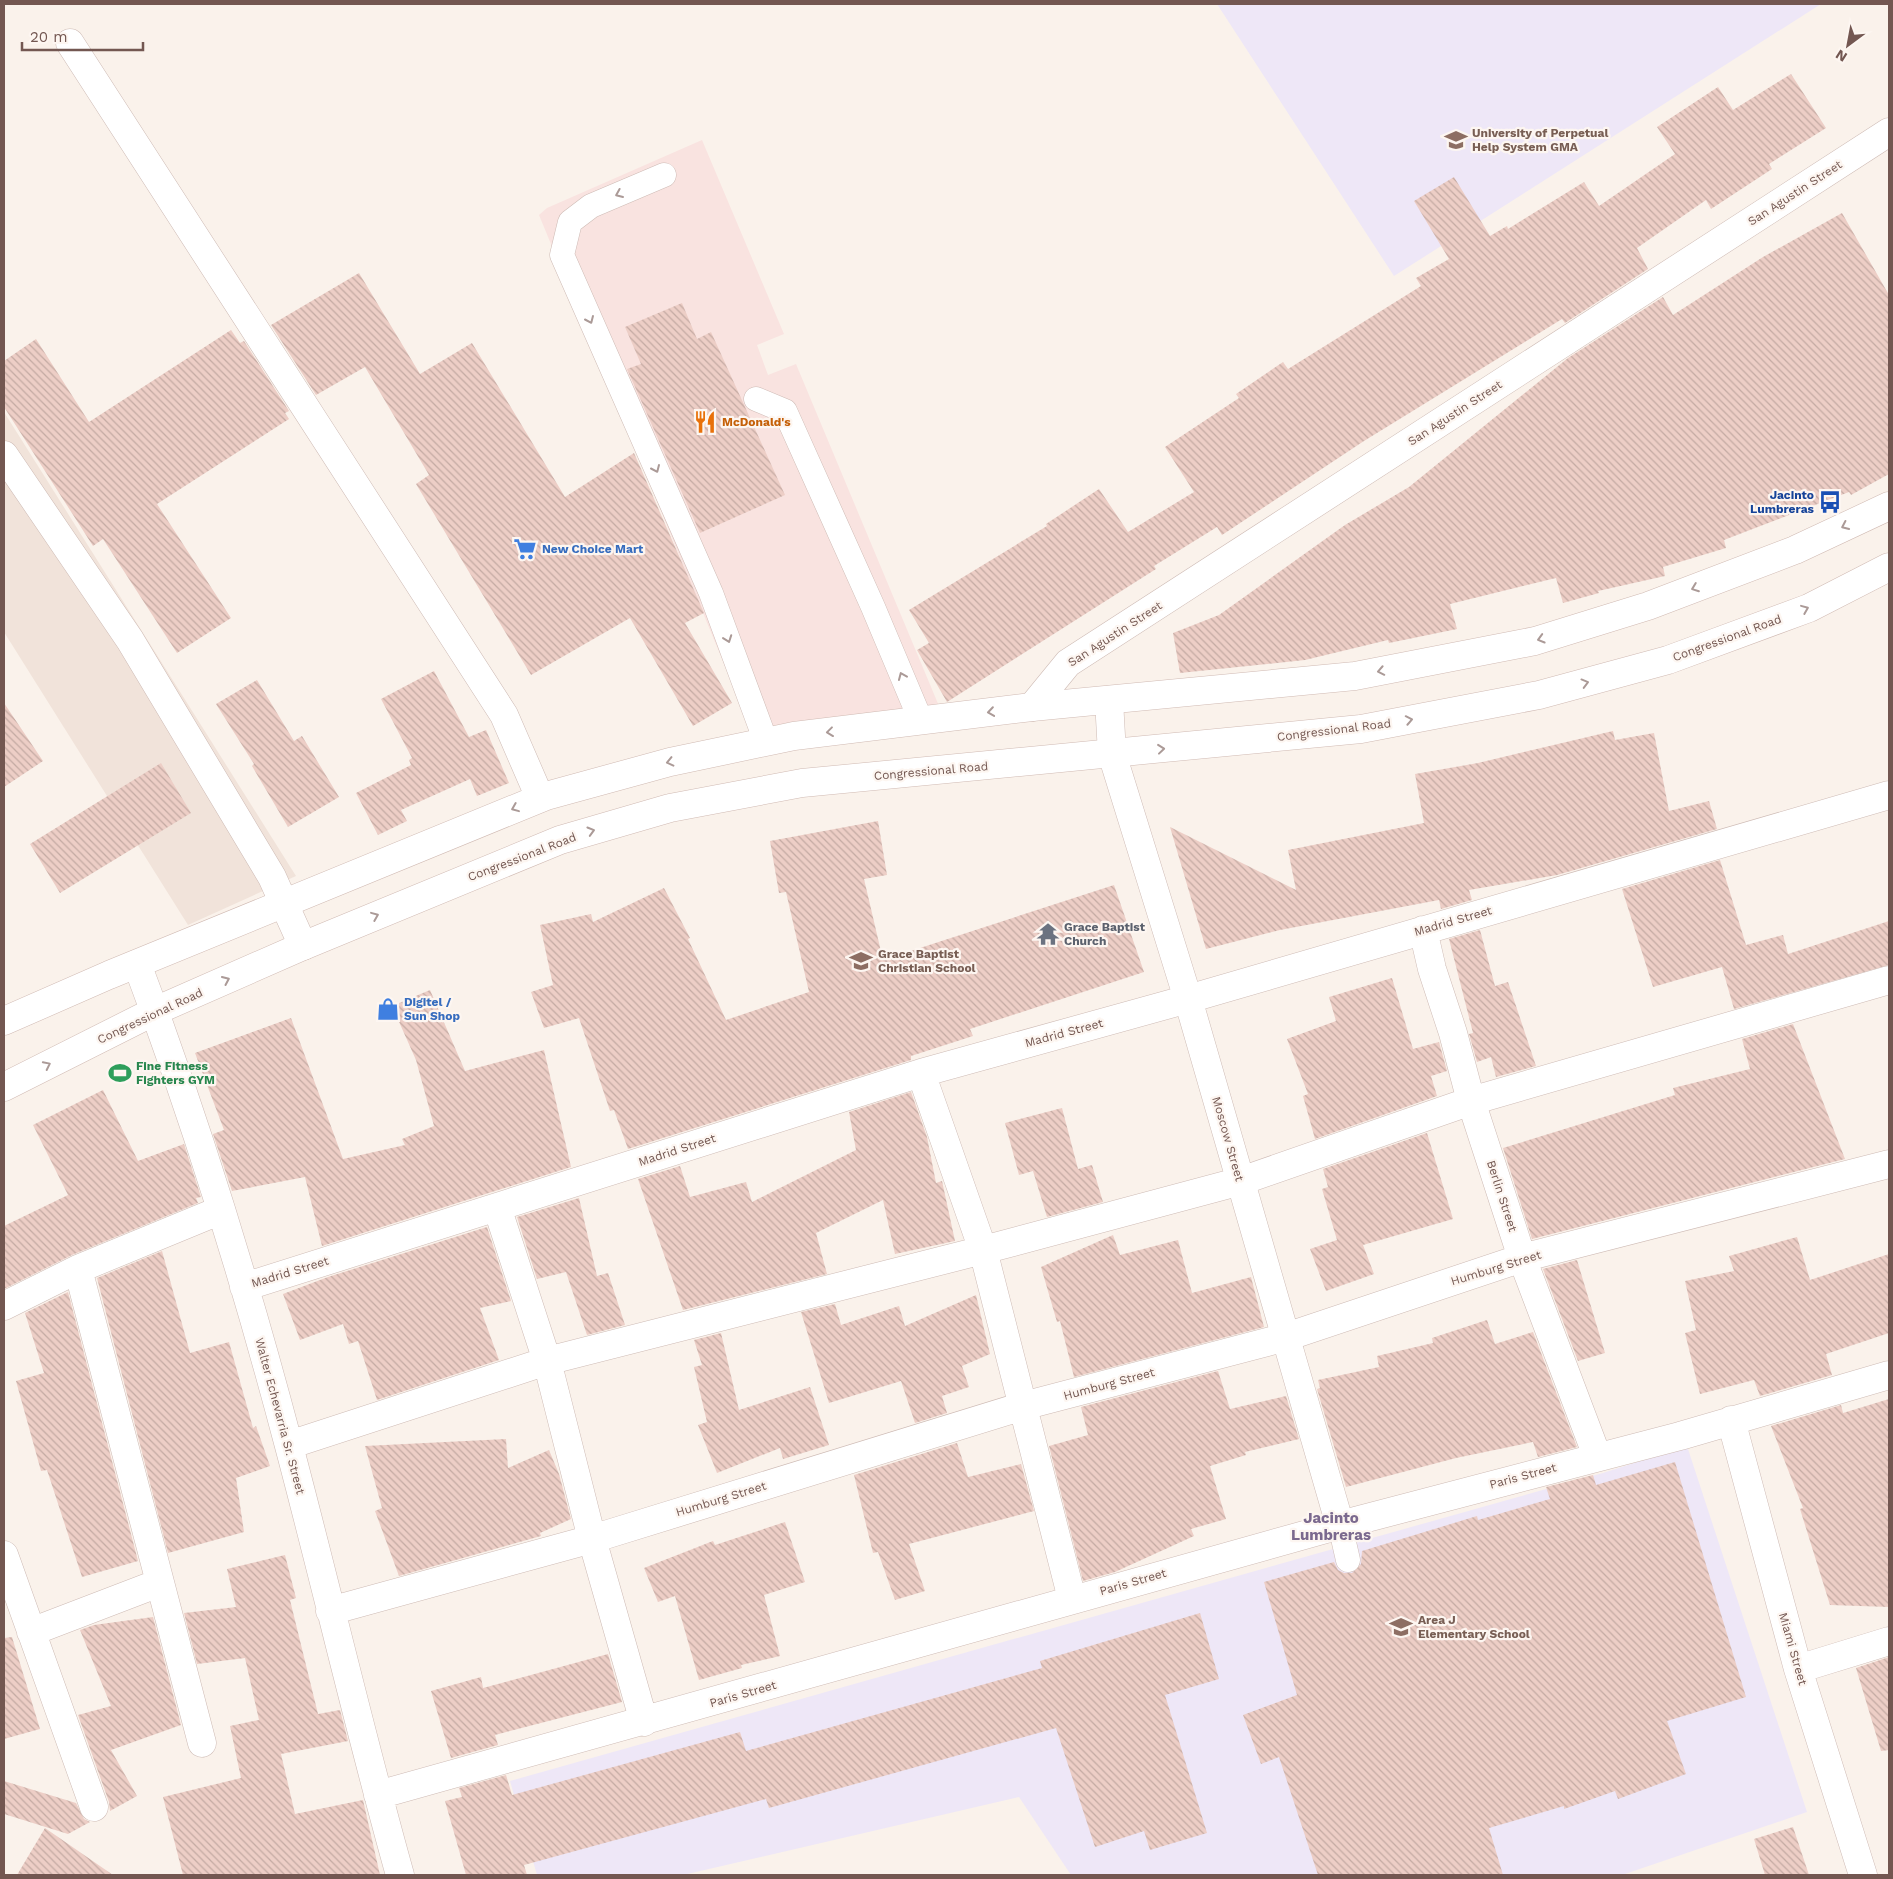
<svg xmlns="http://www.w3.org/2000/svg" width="1893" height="1879" viewBox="0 0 1893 1879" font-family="'Work Sans',sans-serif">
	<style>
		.residential { fill: #f1e3da }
		.commercial { fill: #f9e3e0 }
		.education { fill: #eee7f7 }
		.building { fill: url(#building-back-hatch) }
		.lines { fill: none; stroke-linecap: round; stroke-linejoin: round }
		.lane-casing { stroke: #cebbb5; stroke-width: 25 }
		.street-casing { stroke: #cebbb5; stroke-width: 29 }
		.secondary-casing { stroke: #d0bab3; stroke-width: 29 }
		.lane { stroke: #fff; stroke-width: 24 }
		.street { stroke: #fff; stroke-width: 28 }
		.secondary { stroke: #fff; stroke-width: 28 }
		.oneway { stroke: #ab9a97 }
		.labels { text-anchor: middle; stroke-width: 4.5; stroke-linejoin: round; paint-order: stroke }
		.education-label { font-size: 12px; font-weight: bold; fill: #785e54; stroke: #fdf6f1; text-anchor: start }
		.street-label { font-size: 12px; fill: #735751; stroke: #fdf6f1 }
		.food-label { font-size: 12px; font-weight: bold; fill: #c56008; stroke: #fdf6f1; text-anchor: start }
		.transit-label { font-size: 12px; font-weight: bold; fill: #164399; stroke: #fdf6f1; text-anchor: end }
		.shop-label { font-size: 12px; font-weight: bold; fill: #366cbe; stroke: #fdf6f1; text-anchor: start }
		.worship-label { font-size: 12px; font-weight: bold; fill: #5b616d; stroke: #fdf6f1; text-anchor: start }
		.leisure-label { font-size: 12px; font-weight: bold; fill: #27864d; stroke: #fdf6f1; text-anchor: start }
		.quarter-label { font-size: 15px; font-weight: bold; fill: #7b698e; stroke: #fdf6f1 }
	</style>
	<defs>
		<pattern id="building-back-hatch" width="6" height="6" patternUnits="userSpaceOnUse" patternTransform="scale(1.25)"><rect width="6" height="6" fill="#edcec6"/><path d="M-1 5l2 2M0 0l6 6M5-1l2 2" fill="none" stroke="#c4aaa3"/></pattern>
	</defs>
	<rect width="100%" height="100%" fill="#faf2eb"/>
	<path class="residential" d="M 4,412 L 296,876 L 188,925 L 4,632 Z"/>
	<path class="commercial" d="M 702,140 L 784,334 L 757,345 L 768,375 L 796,364 L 944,718 L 757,744 L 539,215 L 547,208 Z"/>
	<path class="education" d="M 1217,4 L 1821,4 L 1394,276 Z
		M 1687,1446 L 1807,1812 L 1622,1875 L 1071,1875 L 1019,1797 L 683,1875 L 537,1875 L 510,1781 L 1603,1473 Z"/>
	<path class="building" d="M 1791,74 L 1826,128 L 1769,164 L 1772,169 L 1711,209 L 1706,200 L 1637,248 L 1648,269 L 1565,323 L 1562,319 L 1364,441 L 1222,535 L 1217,527 L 1154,566 L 1156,569 L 947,702 L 917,650 L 929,643 L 909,610 L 1047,526 L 1046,524 L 1099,489 L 1128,532 L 1194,492 L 1165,447 L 1239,398 L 1236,394 L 1283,362 L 1288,369 L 1421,286 L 1416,278 L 1449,259 L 1414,201 L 1454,177 L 1490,236 L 1507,226 L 1508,229 L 1584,182 L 1599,206 L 1675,154 L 1657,127 L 1718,87 L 1733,110 Z
		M 1842,213 L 1889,295 L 1889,474 L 1851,495 L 1849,492 L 1724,540 L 1726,548 L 1663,567 L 1665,576 L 1598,591 L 1599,593 L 1563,603 L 1556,578 L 1450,604 L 1457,629 L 1389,643 L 1388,640 L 1305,660 L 1180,673 L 1173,633 L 1219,615 L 1345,525 L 1409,487 L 1568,358 L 1663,297 L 1673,315 L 1763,257 Z
		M 359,273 L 420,374 L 472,343 L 565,497 L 634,453 L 704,613 L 685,623 L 732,703 L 693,726 L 630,618 L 531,675 L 416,484 L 429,475 L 365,367 L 316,395 L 271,325 Z
		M 682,303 L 697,339 L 711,332 L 785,495 L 700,533 L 627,369 L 641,364 L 625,327 Z
		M 231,330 L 240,343 L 244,341 L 289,411 L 285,413 L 289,419 L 157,504 L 231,618 L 177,653 L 103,539 L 93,546 L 4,407 L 4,361 L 36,339 L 89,422 Z
		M 434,671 L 469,737 L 486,730 L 509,783 L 477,796 L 470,779 L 401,810 L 407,821 L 378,835 L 356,793 L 411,765 L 409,760 L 412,758 L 381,699 Z
		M 257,680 L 294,741 L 302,736 L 339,797 L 288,827 L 252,766 L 254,764 L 216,704 Z
		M 4,703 L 43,761 L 4,787 Z
		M 1613,731 L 1615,740 L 1654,733 L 1669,811 L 1709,801 L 1717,829 L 1557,875 L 1469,890 L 1472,900 L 1441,909 L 1439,900 L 1280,930 L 1206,949 L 1170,827 L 1296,890 L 1288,850 L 1424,823 L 1415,774 L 1478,763 Z
		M 161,763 L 191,813 L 60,893 L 30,844 Z
		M 878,821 L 887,875 L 864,879 L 883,960 L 1114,885 L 1144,972 L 970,1029 L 973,1036 L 911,1056 L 911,1060 L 628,1149 L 614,1110 L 610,1111 L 579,1018 L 544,1028 L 531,992 L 553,985 L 540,925 L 591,914 L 593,922 L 664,888 L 690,938 L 688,939 L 726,1020 L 809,992 L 786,892 L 779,893 L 770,841 Z
		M 1720,860 L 1746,945 L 1783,935 L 1788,954 L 1889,921 L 1889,965 L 1734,1009 L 1722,967 L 1653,987 L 1622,889 Z
		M 1480,930 L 1495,986 L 1508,982 L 1536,1066 L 1496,1077 L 1491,1057 L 1477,1062 L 1469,1034 L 1473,1033 L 1449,939 Z
		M 1392,978 L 1413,1049 L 1439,1042 L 1447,1071 L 1431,1076 L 1437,1096 L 1315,1139 L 1303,1096 L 1308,1094 L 1287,1039 L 1336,1021 L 1329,997 Z
		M 430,990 L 465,1071 L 544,1050 L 571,1167 L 322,1246 L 305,1177 L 232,1191 L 213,1134 L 224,1130 L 195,1053 L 291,1018 L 343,1159 L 405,1145 L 402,1139 L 434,1126 L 416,1060 L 392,1006 Z
		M 1793,1024 L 1845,1159 L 1532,1239 L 1503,1148 L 1675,1095 L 1673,1088 L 1750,1069 L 1742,1039 Z
		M 103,1090 L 138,1161 L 184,1144 L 201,1197 L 196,1198 L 198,1203 L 72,1255 L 4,1289 L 4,1226 L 68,1195 L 33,1125 Z
		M 911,1092 L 927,1137 L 936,1183 L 942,1181 L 955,1241 L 895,1254 L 883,1200 L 816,1233 L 827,1274 L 683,1310 L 638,1179 L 680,1166 L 690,1197 L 746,1182 L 752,1202 L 856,1150 L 849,1112 Z
		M 1062,1108 L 1078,1169 L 1092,1165 L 1103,1202 L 1047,1217 L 1033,1171 L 1019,1175 L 1005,1123 Z
		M 1427,1133 L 1453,1219 L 1363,1245 L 1374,1274 L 1326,1291 L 1310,1249 L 1337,1240 L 1322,1189 L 1328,1187 L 1323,1169 Z
		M 579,1198 L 597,1276 L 608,1273 L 625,1325 L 587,1335 L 566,1272 L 537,1279 L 517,1217 Z
		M 487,1227 L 511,1301 L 480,1308 L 499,1360 L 377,1400 L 358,1341 L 349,1344 L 343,1324 L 300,1340 L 283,1294 L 328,1277 Z
		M 1113,1235 L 1120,1255 L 1178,1240 L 1192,1293 L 1251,1277 L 1264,1327 L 1074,1377 L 1060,1321 L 1057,1322 L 1041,1267 Z
		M 1797,1237 L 1810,1280 L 1889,1254 L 1889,1333 L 1826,1354 L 1832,1375 L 1760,1396 L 1754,1380 L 1700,1394 L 1685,1333 L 1696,1330 L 1685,1281 L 1734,1271 L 1729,1256 Z
		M 162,1251 L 190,1353 L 229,1342 L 253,1428 L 256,1426 L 270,1466 L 236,1478 L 244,1532 L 168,1553 L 97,1278 Z
		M 1577,1260 L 1605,1353 L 1578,1361 L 1543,1269 Z
		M 68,1292 L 138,1561 L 82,1577 L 47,1470 L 41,1471 L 16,1381 L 44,1373 L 25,1313 Z
		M 976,1295 L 990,1354 L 962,1366 L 969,1387 L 942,1396 L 947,1413 L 915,1423 L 901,1381 L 829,1403 L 801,1312 L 835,1304 L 841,1325 L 899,1306 L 905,1326 Z
		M 1487,1320 L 1495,1344 L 1533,1332 L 1577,1447 L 1538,1457 L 1533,1442 L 1456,1458 L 1346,1487 L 1317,1389 L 1320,1388 L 1318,1380 L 1379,1367 L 1377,1356 L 1433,1343 L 1432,1338 Z
		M 721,1333 L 739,1410 L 810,1387 L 829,1445 L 783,1459 L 780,1448 L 717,1473 L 698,1425 L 707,1422 L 694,1367 L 702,1365 L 694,1340 Z
		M 1218,1371 L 1230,1409 L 1286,1396 L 1299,1439 L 1245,1452 L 1246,1455 L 1210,1466 L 1226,1519 L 1191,1529 L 1194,1536 L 1115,1572 L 1083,1581 L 1049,1446 L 1088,1435 L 1081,1407 Z
		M 1889,1399 L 1889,1607 L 1830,1605 L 1800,1509 L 1803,1508 L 1771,1426 L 1841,1405 L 1843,1413 Z
		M 506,1439 L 508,1468 L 549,1450 L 559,1474 L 571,1519 L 540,1533 L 541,1536 L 399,1576 L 375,1511 L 382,1508 L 365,1446 Z
		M 957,1443 L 968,1477 L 1021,1464 L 1034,1511 L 909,1544 L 925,1591 L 895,1600 L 878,1552 L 873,1553 L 854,1475 Z
		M 1675,1462 L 1746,1697 L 1667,1721 L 1686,1774 L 1618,1799 L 1615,1791 L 1564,1809 L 1564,1806 L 1489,1828 L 1503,1875 L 1318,1875 L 1279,1757 L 1261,1764 L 1243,1715 L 1297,1695 L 1264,1582 L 1334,1562 L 1338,1570 L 1344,1573 L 1352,1573 L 1361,1564 L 1362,1551 L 1477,1516 L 1478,1520 L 1550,1499 L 1546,1487 L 1593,1475 L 1596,1485 Z
		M 785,1522 L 805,1582 L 764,1595 L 780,1656 L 741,1665 L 742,1668 L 699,1680 L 675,1596 L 658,1602 L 644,1568 L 713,1541 L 715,1545 Z
		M 285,1555 L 296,1598 L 290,1600 L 318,1714 L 340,1710 L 348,1741 L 281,1754 L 295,1814 L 363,1800 L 380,1875 L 183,1875 L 163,1797 L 241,1778 L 230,1726 L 259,1720 L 245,1658 L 197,1664 L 184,1613 L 236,1607 L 227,1569 Z
		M 1200,1613 L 1219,1679 L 1165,1695 L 1207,1833 L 1150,1850 L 1144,1831 L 1095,1847 L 1056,1728 L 769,1808 L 766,1799 L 524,1865 L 527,1875 L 466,1875 L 445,1801 L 462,1797 L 459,1788 L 506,1775 L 512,1795 L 740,1732 L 746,1751 L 1042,1668 L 1040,1661 Z
		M 153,1617 L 181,1725 L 111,1750 L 137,1796 L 110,1811 L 109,1802 L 78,1715 L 111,1706 L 80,1630 L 94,1625 Z
		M 12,1637 L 40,1729 L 4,1739 L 4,1638 Z
		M 608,1654 L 622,1702 L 495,1735 L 498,1745 L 451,1758 L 431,1691 L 481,1677 L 483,1688 Z
		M 1889,1657 L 1889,1750 L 1881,1751 L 1856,1668 Z
		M 4,1781 L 76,1803 L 84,1819 L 90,1822 L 68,1834 L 4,1814 Z
		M 1793,1827 L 1809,1875 L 1765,1875 L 1754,1839 Z
		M 45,1828 L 113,1875 L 17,1875 Z"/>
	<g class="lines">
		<defs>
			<path id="lane" d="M 664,175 L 591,206 L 570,222 L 562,255 L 711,593 L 766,742
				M 756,399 L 785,411 L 873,607 L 921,721
				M 1340,1525 L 1348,1560"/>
			<path id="street" d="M 70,43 L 504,715 L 540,798
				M 4,455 L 130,640 L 272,877 L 303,946
				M 1109,700 L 1112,754 L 1188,999 L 1340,1525
				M 1032,707 L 1068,663 L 1889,132
				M 1423,930 L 1432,969 L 1453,1033 L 1471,1101 L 1522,1258 L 1597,1456
				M 137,964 C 196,1121 246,1283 289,1446 C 327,1589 360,1733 400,1875
				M 921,1073 L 983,1250 L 1072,1599
				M 497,1207 L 547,1361 L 592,1539 L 644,1722
				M 78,1269 L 202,1743
				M 244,1287 L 921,1073 L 1188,999 L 1889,795
				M 4,1306 L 78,1269 L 221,1210
				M 1731,1420 L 1798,1669 L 1863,1875
				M 289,1445 L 547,1361 L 983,1250 L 1241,1181 L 1471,1101 L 1889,980
				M 4,1555 L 94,1807
				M 330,1611 L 592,1539 L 1023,1406 L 1286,1337 L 1522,1258 L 1889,1164
				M 31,1632 L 159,1583
				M 1798,1669 L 1889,1641
				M 378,1795 L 1340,1525 L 1680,1436 L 1889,1375"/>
			<path id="secondary" d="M 4,1021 L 109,975 L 546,796 L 670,762 L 794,736 L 1032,707 L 1355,676 L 1535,641 L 1648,606 L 1795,550 L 1889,506
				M 4,1087 L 155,1011 L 303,946 L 560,840 L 670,808 L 802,783 L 1361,729 L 1539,695 L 1668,660 L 1809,608 L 1889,567"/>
		</defs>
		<use href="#lane" class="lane-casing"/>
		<use href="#street" class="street-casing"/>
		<use href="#secondary" class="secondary-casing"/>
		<use href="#lane" class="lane"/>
		<use href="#street" class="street"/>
		<use href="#secondary" class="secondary"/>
	</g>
	<defs><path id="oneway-chevron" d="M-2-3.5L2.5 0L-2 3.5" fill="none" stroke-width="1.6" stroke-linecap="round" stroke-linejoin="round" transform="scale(1.25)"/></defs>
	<g class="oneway">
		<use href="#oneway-chevron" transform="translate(619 194) rotate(157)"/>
		<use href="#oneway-chevron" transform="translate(590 320) rotate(66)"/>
		<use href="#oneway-chevron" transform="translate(656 469) rotate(66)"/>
		<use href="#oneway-chevron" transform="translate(1845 526) rotate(155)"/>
		<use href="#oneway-chevron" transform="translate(1695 588) rotate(159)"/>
		<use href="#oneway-chevron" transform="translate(1805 609) rotate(-22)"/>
		<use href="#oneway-chevron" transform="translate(728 639) rotate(70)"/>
		<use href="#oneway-chevron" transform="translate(1541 639) rotate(164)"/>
		<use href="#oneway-chevron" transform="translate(1381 671) rotate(169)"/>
		<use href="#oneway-chevron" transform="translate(902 676) rotate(-113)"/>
		<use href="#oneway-chevron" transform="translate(1585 683) rotate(-15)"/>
		<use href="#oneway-chevron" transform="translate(991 712) rotate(172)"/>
		<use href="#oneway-chevron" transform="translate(1409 720) rotate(-11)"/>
		<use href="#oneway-chevron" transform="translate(830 732) rotate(173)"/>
		<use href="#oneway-chevron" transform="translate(1161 749) rotate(-6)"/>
		<use href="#oneway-chevron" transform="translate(670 762) rotate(167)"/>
		<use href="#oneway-chevron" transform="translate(515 808) rotate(158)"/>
		<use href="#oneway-chevron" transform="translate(591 831) rotate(-16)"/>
		<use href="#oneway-chevron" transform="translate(375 916) rotate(-22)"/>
		<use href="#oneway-chevron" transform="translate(226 980) rotate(-24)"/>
		<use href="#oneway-chevron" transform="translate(47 1065) rotate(-26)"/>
	</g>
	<defs>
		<symbol id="university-bare" viewBox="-9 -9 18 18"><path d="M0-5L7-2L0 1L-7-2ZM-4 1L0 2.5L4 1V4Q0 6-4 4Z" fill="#8d6e63" stroke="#fdf6f1" stroke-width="2.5" paint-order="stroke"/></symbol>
		<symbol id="restaurant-bare" viewBox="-9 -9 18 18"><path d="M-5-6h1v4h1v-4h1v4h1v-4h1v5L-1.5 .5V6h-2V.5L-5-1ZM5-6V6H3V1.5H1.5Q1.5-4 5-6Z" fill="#e8710a" stroke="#fdf6f1" stroke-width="2.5" paint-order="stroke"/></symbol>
		<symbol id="bus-bare" viewBox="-9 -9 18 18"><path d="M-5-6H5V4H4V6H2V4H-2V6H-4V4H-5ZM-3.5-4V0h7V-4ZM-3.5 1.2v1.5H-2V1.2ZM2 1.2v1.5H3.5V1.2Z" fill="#1a4fb4" stroke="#fdf6f1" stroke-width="2.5" paint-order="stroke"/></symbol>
		<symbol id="supermarket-bare" viewBox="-9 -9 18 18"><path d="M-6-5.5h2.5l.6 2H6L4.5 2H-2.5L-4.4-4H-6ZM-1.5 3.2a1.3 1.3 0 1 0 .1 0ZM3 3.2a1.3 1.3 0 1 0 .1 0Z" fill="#3f7fe0" stroke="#fdf6f1" stroke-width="2.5" paint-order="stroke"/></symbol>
		<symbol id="temple-bare" viewBox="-9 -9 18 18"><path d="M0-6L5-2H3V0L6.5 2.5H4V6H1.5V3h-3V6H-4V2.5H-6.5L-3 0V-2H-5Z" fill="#6b7280" stroke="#fdf6f1" stroke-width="2.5" paint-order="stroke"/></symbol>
		<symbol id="school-bare" viewBox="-9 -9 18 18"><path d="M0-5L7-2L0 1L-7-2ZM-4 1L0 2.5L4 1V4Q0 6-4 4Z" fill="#8d6e63" stroke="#fdf6f1" stroke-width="2.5" paint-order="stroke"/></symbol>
		<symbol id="shop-bare" viewBox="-9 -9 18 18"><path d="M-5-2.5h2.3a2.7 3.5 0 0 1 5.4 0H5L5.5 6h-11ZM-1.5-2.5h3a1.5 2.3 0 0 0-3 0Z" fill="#3f7fe0" stroke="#fdf6f1" stroke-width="2.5" paint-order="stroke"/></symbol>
		<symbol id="stadium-bare" viewBox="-9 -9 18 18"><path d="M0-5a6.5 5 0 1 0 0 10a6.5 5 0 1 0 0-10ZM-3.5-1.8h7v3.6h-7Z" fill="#2e9e5b" stroke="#fdf6f1" stroke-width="2.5" paint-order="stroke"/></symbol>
	</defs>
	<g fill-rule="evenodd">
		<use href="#university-bare" x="1440" y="124" width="32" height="32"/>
		<use href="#restaurant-bare" x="689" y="406" width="32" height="32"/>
		<use href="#bus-bare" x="1814" y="486" width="32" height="32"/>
		<use href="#supermarket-bare" x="509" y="533" width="32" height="32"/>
		<use href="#temple-bare" x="1032" y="918" width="32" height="32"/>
		<use href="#school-bare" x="845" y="945" width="32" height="32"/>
		<use href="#shop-bare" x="372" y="993" width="32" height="32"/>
		<use href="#stadium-bare" x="104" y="1057" width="32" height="32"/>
		<use href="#school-bare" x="1385" y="1611" width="32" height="32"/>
	</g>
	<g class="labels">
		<g class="education-label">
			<text x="1472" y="137">University of Perpetual<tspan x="1472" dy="14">Help System GMA</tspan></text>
			<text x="878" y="958">Grace Baptist<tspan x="878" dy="14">Christian School</tspan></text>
			<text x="1418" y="1624">Area J<tspan x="1418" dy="14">Elementary School</tspan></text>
		</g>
		<g class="street-label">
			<text transform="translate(1795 193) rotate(-33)" y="4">San Agustin Street</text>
			<text transform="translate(1455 413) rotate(-33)" y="4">San Agustin Street</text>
			<text transform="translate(1115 634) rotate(-33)" y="4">San Agustin Street</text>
			<text transform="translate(1727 638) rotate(-20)" y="4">Congressional Road</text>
			<text transform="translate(1334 730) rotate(-7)" y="4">Congressional Road</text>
			<text transform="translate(931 771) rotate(-5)" y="4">Congressional Road</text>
			<text transform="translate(522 857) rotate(-21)" y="4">Congressional Road</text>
			<text transform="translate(1453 921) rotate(-16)" y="4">Madrid Street</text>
			<text transform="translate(150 1016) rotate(-25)" y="4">Congressional Road</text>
			<text transform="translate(1064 1033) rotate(-15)" y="4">Madrid Street</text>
			<text transform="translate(1228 1139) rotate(74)" y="4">Moscow Street</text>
			<text transform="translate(677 1150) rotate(-18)" y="4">Madrid Street</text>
			<text transform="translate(1502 1196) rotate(72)" y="4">Berlin Street</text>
			<text transform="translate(1496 1268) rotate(-17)" y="4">Humburg Street</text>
			<text transform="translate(290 1272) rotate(-17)" y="4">Madrid Street</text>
			<text transform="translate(1109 1384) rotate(-15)" y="4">Humburg Street</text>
			<text transform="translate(280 1416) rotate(75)" y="4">Walter Echevarria Sr. Street</text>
			<text transform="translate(1523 1476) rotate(-15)" y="4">Paris Street</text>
			<text transform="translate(721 1499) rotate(-17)" y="4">Humburg Street</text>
			<text transform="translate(1133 1582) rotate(-16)" y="4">Paris Street</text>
			<text transform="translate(1793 1649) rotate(74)" y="4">Miami Street</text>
			<text transform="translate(743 1694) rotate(-16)" y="4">Paris Street</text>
		</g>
		<g class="food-label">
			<text x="722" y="426">McDonald's</text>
		</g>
		<g class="transit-label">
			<text x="1814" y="499">Jacinto<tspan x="1814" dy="14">Lumbreras</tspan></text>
		</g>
		<g class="shop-label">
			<text x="542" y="553">New Choice Mart</text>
			<text x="404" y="1006">Digitel /<tspan x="404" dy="14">Sun Shop</tspan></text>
		</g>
		<g class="worship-label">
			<text x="1064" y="931">Grace Baptist<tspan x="1064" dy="14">Church</tspan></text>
		</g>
		<g class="leisure-label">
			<text x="136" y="1070">Fine Fitness<tspan x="136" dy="14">Fighters GYM</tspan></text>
		</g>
		<g class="quarter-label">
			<text x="1331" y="1523">Jacinto<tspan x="1331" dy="17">Lumbreras</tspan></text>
		</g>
	</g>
	<rect width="1893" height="1879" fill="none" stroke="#735751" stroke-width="10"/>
	<g transform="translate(1848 45) rotate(212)" stroke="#fdf6f1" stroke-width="4" paint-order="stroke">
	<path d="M0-4L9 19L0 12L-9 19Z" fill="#735751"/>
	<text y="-8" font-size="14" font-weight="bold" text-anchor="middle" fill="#735751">N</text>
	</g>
	<path d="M22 42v8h121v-8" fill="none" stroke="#735751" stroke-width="2.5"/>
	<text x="30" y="42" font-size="15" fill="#735751" stroke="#fdf6f1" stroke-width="4" paint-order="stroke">20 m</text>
</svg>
